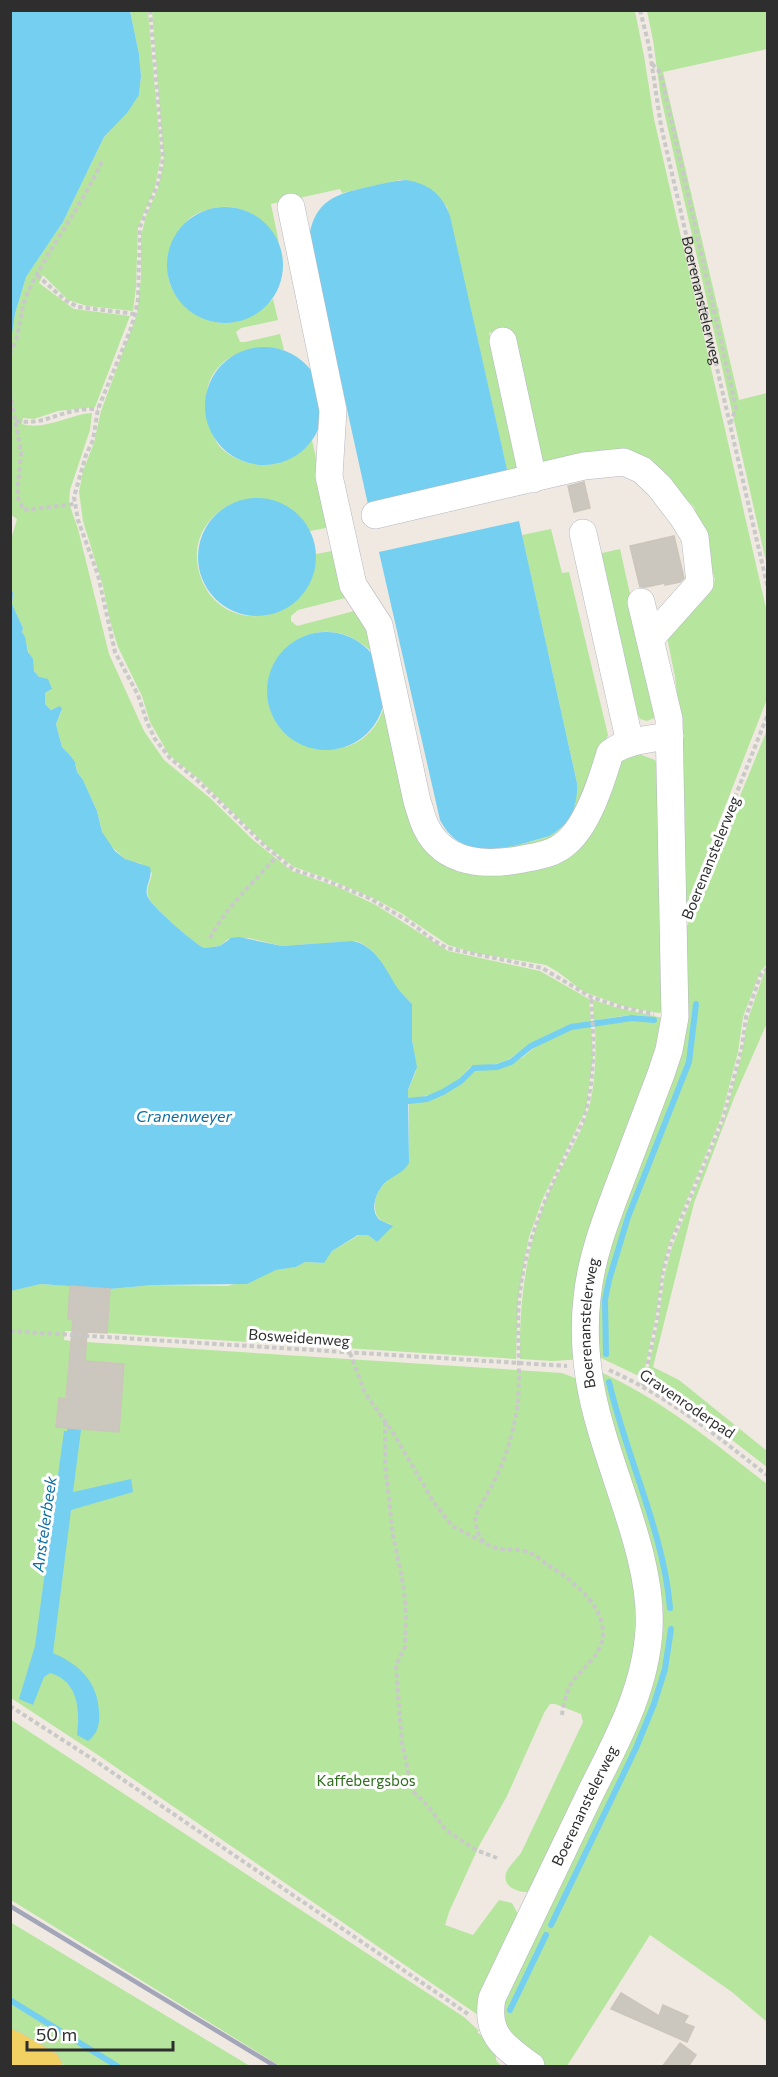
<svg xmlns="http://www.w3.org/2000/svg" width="778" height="2077" viewBox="0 0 778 2077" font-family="Commissioner,sans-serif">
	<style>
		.green { fill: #b6e59e; fill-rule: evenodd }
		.water { fill: #75cff0 }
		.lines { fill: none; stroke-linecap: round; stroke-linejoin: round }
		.stream { stroke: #75cff0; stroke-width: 6 }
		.building { fill: #cbc7bf; stroke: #cbc5ba; stroke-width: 1.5 }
		.minor-casing { stroke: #b4b7c1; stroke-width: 28 }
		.major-casing { stroke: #c9c9c9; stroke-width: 34 }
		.path { stroke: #c9c9c9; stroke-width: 4; stroke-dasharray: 4.5 3; stroke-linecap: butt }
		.minor { stroke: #fff; stroke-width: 27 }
		.major { stroke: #f2d163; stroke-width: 33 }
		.rail { stroke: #a3a6b8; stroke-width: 4.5 }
		.labels { text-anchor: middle; stroke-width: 6; stroke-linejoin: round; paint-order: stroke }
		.street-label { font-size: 15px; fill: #2e2e2e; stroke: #fff }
		.park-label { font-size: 15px; fill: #2c6e1b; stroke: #fff }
		.water-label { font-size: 16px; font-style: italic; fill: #0d6fa3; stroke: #fff }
	</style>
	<rect width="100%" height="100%" fill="#efe9e1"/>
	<path class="green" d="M 130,11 L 148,11 L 161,156 L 155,187 L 138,227 L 136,287 L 133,311 L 87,306 L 68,300 L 43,275 L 39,283 L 74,309 L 130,316 L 95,407 L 58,411 L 34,419 L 23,418 L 22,424 C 45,431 70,414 92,413 L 90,430 L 70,490 L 69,503 L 78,529 L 109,654 L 144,731 L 164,760 L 210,798 L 253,840 L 292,871 L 340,888 L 376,905 L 448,951 L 540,971 L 589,999 L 591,1021 L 564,1027 L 526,1047 L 508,1060 L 496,1064 L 470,1067 L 456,1082 L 437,1093 L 408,1100 L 408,1090 L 416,1071 L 411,1031 L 412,1004 C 407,999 400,993 396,987 C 385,970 377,948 356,941 L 282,946 L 249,938 L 228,939 L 220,946 L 204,948 C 194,943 150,906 148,896 C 146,887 151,881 152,873 L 140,863 L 131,862 L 125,859 L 109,844 L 102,832 L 97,811 L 83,780 L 77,772 L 76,765 L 69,754 L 62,747 L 56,724 L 62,710 L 56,708 L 51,710 L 45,704 L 45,693 L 51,690 C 46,683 39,678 35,672 C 29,660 28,644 22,632 L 23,628 L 12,604 L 13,593 L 11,587 L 10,543 L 17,519 L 10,514 L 10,340 L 15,314 L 26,277 L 63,222 L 104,137 L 125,115 L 139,95 L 141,76 L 139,54 Z
		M 152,11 L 635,11 L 644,56 L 654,119 L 768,617 L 767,699 L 682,917 L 664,1011 L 659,1013 L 626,1007 L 584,992 L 558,972 L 546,965 L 475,953 L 448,945 L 401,913 L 375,899 L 326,878 L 294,867 L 266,845 L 199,779 L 169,755 L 150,722 L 142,696 L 118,647 L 110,621 L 103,586 L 83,521 L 79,492 L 83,471 L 94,443 L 101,411 L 137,314 L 141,277 L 141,236 L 146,216 L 158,188 L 164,161 ZM 400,180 C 425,181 430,190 447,207 L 509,478 L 521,475 L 489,333 L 506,329 L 542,462 L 651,464 L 694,507 L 715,580 L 667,637 L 675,677 L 681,729 L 658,766 L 655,760 L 639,754 L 616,760 L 558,860 L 428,847 L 385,704 C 361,789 238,741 274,665 C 281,650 295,638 311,634 C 335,627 358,637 374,654 L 374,638 L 358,610 L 297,626 L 291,621 L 291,616 L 298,610 L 349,597 L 337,550 L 316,554 C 315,625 218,641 199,572 C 182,506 273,468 310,531 L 331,527 L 312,440 C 300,455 284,465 264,465 C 246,465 221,455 214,437 C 211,430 211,421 210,414 C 209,407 206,398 207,391 C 213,356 253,342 284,350 L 280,334 L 245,342 L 240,342 L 236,332 L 241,328 L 278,320 L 273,299 C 257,315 235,328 211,321 C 191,315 168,295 168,272 C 168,265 174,254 177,246 C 180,239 182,227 187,221 C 192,215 200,212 207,210 C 237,199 265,217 279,243 L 271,204 L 340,189 L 342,193 Z
		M 647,11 L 767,11 L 767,49 L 663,72 L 739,400 L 767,393 L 767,566 L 661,98 L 653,40 Z
		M 551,529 L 562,573 L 569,572 L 608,735 L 580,811 L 571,827 L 533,850 L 490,850 C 514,844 544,843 563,827 L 577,783 L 522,535 Z
		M 620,549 L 656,711 L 654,718 L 647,721 L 640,719 L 638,715 L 598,554 Z
		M 767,730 L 767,964 L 760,972 L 743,1017 L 738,1052 L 721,1118 L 669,1243 L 662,1272 L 656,1315 L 643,1378 L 601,1358 L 552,1361 L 520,1359 C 519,1305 525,1253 545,1202 C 556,1174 574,1149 585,1120 C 596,1091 596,1056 595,1026 L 633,1020 L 655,1021 L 657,1020 C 638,1010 614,1018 594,1021 L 593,1000 L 618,1008 L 667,1019 L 685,931 Z
		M 767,970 L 767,1023 L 734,1098 L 694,1203 L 653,1367 L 679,1380 L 767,1451 L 767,1467 L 701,1416 L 646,1380 L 658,1323 L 665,1273 L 672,1247 L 724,1120 L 741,1057 L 748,1019 L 764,973 Z
		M 591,1026 L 593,1057 L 586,1109 L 543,1198 L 529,1237 L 525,1257 L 518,1300 L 516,1359 L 107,1333 L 110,1289 L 153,1285 L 228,1286 L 276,1270 L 296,1267 L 305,1262 L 323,1263 L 332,1251 L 361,1234 L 368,1235 L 377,1242 L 391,1224 C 381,1221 376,1219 375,1208 C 373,1187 395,1175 409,1163 L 409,1103 C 437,1101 454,1086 476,1070 L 493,1070 L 505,1067 L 523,1057 L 535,1047 L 568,1030 Z
		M 41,1284 L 70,1286 L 68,1319 L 73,1320 L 72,1331 L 65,1331 L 64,1340 L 72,1341 L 66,1399 L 59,1399 L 57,1427 L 119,1432 L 124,1364 L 85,1361 L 86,1342 L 562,1373 L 575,1378 L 583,1385 L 641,1594 L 635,1671 L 529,1892 C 515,1893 499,1884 508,1869 C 512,1863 517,1858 521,1853 L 583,1722 L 581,1714 L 555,1704 L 550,1704 L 544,1713 L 507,1796 L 479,1846 L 449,1912 L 445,1925 L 473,1935 L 499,1900 L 512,1903 L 520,1918 L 478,2015 L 98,1755 L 11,1698 L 10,1291 Z
		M 596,1370 C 660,1398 713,1442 767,1484 L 767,2022 L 732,1992 L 650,1935 L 567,2066 L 543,2066 L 509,2040 L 499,2009 L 648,1675 Z
		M 10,1719 L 464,2017 L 479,2031 L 477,2032 L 496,2047 L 496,2060 L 501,2066 L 280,2066 L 11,1900 Z
		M 10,1922 L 250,2066 L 65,2066 L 11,2032 Z"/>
	<path class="water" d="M 11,10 L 130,11 L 139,54 L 141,76 L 139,95 L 127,113 L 104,137 L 63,222 L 26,277 L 15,314 L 11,340 Z
		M 406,180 C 428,183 443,195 450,216 L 509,478 L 369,509 L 309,237 C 315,200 336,194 368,187 C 381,184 393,181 406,180 Z
		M167 265a58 58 0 1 1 116 0a58 58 0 1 1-116 0Z
		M205 406a59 59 0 1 1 118 0a59 59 0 1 1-118 0Z
		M198 557a59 59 0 1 1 118 0a59 59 0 1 1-118 0Z
		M 519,521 L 577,783 C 578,807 570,825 549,836 C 511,847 463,865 440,820 L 379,552 Z
		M 10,587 L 13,593 L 12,604 L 23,628 L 22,632 L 25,637 L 28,652 L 33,659 L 34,671 L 39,677 L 48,679 L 52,689 L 45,693 L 45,704 L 51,710 L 60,706 L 62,709 L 56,724 L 62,747 L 69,754 L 75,762 L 77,772 L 83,780 L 97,811 L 102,832 L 115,851 L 125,859 L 150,867 C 153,878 145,885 147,895 C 149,905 194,943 204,948 L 220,946 L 231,938 L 239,937 L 282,946 L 352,941 C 374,944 386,969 396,986 C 400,992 406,998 412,1004 L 412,1040 L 417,1067 L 408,1090 L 409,1163 C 403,1173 395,1175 387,1181 C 377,1189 368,1210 380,1220 C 384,1222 389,1224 393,1226 L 377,1242 L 368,1235 L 358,1235 L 332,1251 L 324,1263 L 305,1262 L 296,1267 L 276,1270 L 247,1284 L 153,1285 L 110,1289 L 41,1284 L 11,1291 Z
		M267 691a59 59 0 1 1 118 0a59 59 0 1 1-118 0Z
		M 70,1400 L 80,1412 L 78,1429 L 81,1430 L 73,1492 L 131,1479 L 133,1492 L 71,1510 L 53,1653 C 79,1664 98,1682 99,1712 C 100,1724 98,1733 88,1741 L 77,1735 C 80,1711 79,1681 50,1673 L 44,1677 L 33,1705 L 19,1699 L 35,1646 L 64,1431 L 67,1431 Z"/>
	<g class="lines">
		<path class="stream" d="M 408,1101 L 427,1099 L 443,1092 L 461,1081 L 474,1068 L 497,1067 L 511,1062 L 531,1046 L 571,1027 L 632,1018 L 654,1020
			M 606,1354 L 605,1300 L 609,1280 L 628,1217 L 689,1062 L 696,1004
			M 609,1382 C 626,1456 664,1533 670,1608
			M 551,1925 L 636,1748 L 654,1704 L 665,1669 L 671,1629
			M 10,2000 L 117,2066
			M 510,2010 L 546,1935"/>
	</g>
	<path class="building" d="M 584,482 L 590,508 L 574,512 L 568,486 Z
		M 674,536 L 684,578 L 680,582 L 665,585 L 665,583 L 646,587 L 640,587 L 630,546 Z
		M 70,1286 L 110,1289 L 107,1333 L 87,1332 L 85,1361 L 124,1364 L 119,1432 L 56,1427 L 59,1398 L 66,1399 L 73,1320 L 68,1319 Z
		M 621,1993 L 659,2016 L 663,2005 L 688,2016 L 684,2023 L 694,2027 L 687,2042 L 611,2009 Z
		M 680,2043 L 696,2055 L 688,2067 L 662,2067 Z"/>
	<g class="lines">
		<defs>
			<g id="minor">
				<path d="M 291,207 L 333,410 L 329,476 L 353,585 L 379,625 L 417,801 C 420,810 422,819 426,827 C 444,865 487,866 523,859 C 538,856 554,854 566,843 C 588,825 602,780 610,753 C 626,740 650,739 670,736"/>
				<path d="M 503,341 L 533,479"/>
				<path d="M 375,515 L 584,466 L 624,462 L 642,470 L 659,486 L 682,516 L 695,537 L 700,583 L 650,639"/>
				<path d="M 583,533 L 630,743"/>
				<path id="s2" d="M 531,2066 C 505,2047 485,2035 492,1998 C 525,1930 558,1862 590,1794 C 616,1742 646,1689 649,1629 C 653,1566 618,1490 601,1429 C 588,1386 582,1343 587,1298 C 591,1258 605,1222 619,1185 C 633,1148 647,1111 661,1074 L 669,1050 L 675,1017 L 669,719 L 641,602"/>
			</g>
			<path id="major" d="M 10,2046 L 45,2066"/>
		</defs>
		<use href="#minor" class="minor-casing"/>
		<use href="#major" class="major-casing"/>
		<g class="path">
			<path d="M 150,10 L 163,158 L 158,183 L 140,227 L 138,300 L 135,314 L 130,331 L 98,409 L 93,440 L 86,455 L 74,497 L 78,520 L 98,575 L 115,652 L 138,695 L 147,722 L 155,739 L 170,758 L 197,780 L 265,846 L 294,870 L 320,878 L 369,898 L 410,922 L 433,940 L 447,948 L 542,968 L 591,997 L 621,1007 L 654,1014"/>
			<path id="s1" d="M 640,10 L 649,46 L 661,126 L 768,589"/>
			<path d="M 652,64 L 659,71 L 663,84 L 727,368 L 736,408 L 730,425"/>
			<path d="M 37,275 L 65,300 L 78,307 L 135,314"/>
			<path d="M 704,314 L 719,310"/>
			<path d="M 10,354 C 13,347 17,339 18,332 C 21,318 22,305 28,292 C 50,246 82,206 103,159"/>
			<path d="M 10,393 L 21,452 L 17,496 L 24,510 L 74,504"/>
			<path d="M 16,421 C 44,425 53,414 79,410 C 85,409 92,409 98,409"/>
			<path d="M 696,895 L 768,714"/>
			<path d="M 210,938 C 226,907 254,882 277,856"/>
			<path d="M 10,1331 L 567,1366"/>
			<path d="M 350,1353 L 365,1393 L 392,1431 L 433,1501 L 452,1526 L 483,1542"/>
			<path d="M 609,1370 C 668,1396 718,1437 768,1476"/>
			<path d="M 643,1386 L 657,1320 L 663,1271 L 671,1243 L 723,1119 L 742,1047 L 746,1017 L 761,974 L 768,968"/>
			<path d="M 385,1422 L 385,1464 L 393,1535 L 404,1589 L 406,1616 L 405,1647 L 396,1665 L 398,1693 L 402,1743 L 412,1790 L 428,1806 L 446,1830 L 476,1850 L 497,1858"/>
			<path d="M 10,1706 L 94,1760 L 468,2014"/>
			<path d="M 562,1715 C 563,1706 566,1693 571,1684 C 581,1668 602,1656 603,1635 C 604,1603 571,1580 548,1565 C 542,1561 535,1554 528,1552 C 515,1547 495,1553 484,1542 C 477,1536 476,1526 475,1517 C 481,1503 490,1491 496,1477 C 505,1460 511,1439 515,1420 C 523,1385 516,1339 519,1301 C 525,1235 554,1178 583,1121 C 596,1078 594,1041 591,997"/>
		</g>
		<use href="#minor" class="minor"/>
		<use href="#major" class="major"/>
		<path class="rail" d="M 10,1906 L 275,2066"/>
	</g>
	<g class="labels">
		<g class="street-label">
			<text dy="5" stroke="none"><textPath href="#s1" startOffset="297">Boerenanstelerweg</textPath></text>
			<text transform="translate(711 858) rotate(-68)" y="5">Boerenanstelerweg</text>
			<text dy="5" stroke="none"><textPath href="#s2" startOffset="802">Boerenanstelerweg</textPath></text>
			<text transform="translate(299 1338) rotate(4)" y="5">Bosweidenweg</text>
			<text transform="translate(687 1404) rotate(34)" y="5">Gravenroderpad</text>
			<text dy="5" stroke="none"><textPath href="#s2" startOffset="298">Boerenanstelerweg</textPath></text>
		</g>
		<g class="park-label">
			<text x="366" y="1786">Kaffebergsbos</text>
		</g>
		<g class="water-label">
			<text x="184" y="1122">Cranenweyer</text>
			<text transform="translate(44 1524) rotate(-82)" y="6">Anstelerbeek</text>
		</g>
	</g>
	<rect width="778" height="2077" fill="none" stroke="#2e2e2e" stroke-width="24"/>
	<path d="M27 2041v9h146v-9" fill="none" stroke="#2e2e2e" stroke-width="3"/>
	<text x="36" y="2041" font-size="18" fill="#2e2e2e" stroke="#ffffff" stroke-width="4.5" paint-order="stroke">50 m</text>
</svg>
